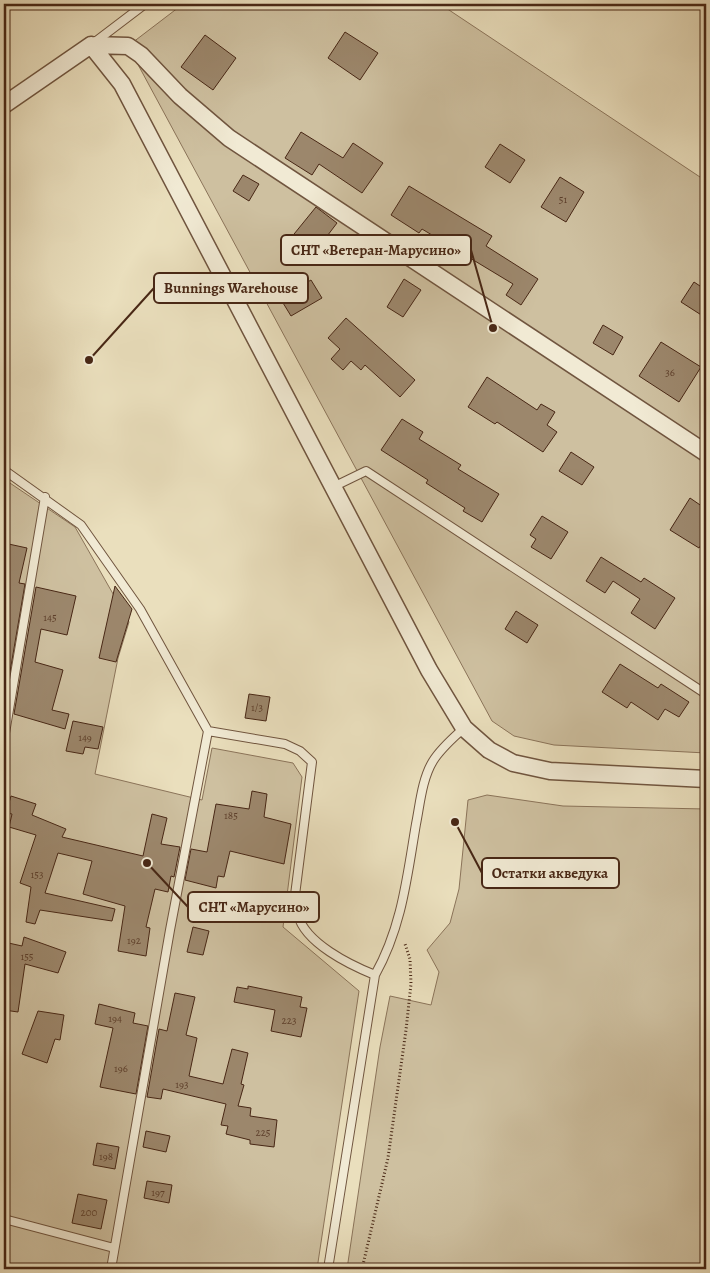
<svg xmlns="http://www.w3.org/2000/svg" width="710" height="1273" viewBox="0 0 710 1273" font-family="Alegreya,serif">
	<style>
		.green { fill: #cec0a0; stroke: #8b745a }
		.building { fill: #9c876c; stroke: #482715 }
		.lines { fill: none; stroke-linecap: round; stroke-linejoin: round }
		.service-casing { stroke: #70553f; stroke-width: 10 }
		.minor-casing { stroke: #70553f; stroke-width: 19 }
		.path { stroke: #482715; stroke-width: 3; stroke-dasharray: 1 2.5; stroke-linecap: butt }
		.service { stroke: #f1ead4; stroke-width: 8 }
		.minor { stroke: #f1ead4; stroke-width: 16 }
		.labels { text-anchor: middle; stroke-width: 5; stroke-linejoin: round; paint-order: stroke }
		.number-label { font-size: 11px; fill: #5d3f2b }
		.leader { fill: none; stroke: #482715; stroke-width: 2 }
		.callout-dot { fill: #482715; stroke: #f1ead4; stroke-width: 2 }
		.callout { fill: #f1ead4; stroke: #482715; stroke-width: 2 }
		.callout-label { font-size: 15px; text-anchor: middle; font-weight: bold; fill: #482715 }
	</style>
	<rect width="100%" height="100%" fill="#eadfbd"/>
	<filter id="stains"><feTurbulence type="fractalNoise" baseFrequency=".004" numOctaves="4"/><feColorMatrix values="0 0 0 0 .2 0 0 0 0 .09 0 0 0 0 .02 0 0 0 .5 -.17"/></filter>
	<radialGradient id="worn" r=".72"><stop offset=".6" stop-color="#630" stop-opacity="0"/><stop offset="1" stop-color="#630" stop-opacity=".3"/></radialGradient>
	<path class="green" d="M 183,4 L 440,4 L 706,181 L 706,753 L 554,745 L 514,736 L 492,721 L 128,46 Z
		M 4,479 L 75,527 L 129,622 L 118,658 L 95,774 L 202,800 L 212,748 L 293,763 L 302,777 L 283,927 L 359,991 L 317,1269 L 4,1269 Z
		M 487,795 L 563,806 L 706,809 L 706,1269 L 347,1269 L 380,1047 L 390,996 L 431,1005 L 439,972 L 427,950 L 450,923 L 459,889 L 468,800 Z"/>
	<path class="building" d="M 345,32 L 378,53 L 360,80 L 328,58 Z
		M 205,35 L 236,58 L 213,90 L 181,67 Z
		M 301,132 L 343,158 L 353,143 L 383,163 L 362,193 L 319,164 L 312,175 L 285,158 Z
		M 500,144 L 525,160 L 510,183 L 485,167 Z
		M 243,175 L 259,184 L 249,201 L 233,191 Z
		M 560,177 L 584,192 L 566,222 L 541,207 Z
		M 409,186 L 492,236 L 486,246 L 538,279 L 521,305 L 506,295 L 513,284 L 422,229 L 419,233 L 391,215 Z
		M 316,207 L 337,223 L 312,256 L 290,239 Z
		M 404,279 L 421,290 L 403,317 L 387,307 Z
		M 311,280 L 322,298 L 291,316 L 280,298 Z
		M 694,282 L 706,290 L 706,318 L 681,302 Z
		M 346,318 L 415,380 L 400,397 L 365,365 L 361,370 L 351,361 L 343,370 L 331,359 L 340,349 L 328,338 Z
		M 603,325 L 623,337 L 613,355 L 593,343 Z
		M 661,342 L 701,367 L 679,402 L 639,376 Z
		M 487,377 L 537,410 L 541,404 L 555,412 L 547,425 L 557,432 L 543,452 L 497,422 L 495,424 L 468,407 Z
		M 402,419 L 423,432 L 419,439 L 461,465 L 458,469 L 499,494 L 482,522 L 463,511 L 465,508 L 426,483 L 428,480 L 381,450 Z
		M 571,452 L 594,467 L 582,485 L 559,471 Z
		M 690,498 L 706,509 L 706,537 L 699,548 L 670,530 Z
		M 542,516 L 568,532 L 551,559 L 531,547 L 536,539 L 530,535 Z
		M 4,543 L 27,548 L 19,583 L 25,584 L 4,707 Z
		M 601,557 L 641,582 L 644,578 L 675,598 L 655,629 L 631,613 L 640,599 L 613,581 L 605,593 L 586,581 Z
		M 115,586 L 132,609 L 116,662 L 99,658 Z
		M 36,587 L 76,596 L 67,635 L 41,629 L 35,662 L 63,670 L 52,710 L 69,714 L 65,729 L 14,714 Z
		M 516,611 L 538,625 L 527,643 L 505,629 Z
		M 620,664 L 658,688 L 661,684 L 689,702 L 679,717 L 665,709 L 658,720 L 631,702 L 627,708 L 602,692 Z
		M 249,694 L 270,697 L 266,721 L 245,718 Z
		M 73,721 L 103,727 L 98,749 L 85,747 L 83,754 L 66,751 Z
		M 252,791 L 267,794 L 264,817 L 291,824 L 284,864 L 230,851 L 224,877 L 218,876 L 216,888 L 185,880 L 191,849 L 207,852 L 216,804 L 249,809 Z
		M 11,796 L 36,804 L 32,815 L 66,829 L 62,837 L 143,856 L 152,814 L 167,818 L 161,844 L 180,847 L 174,877 L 171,876 L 168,892 L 155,889 L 146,927 L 150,928 L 146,956 L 118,951 L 125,906 L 83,894 L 92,861 L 58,853 L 45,893 L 115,909 L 112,921 L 40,910 L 35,924 L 26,922 L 31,887 L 20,883 L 36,835 L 9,827 L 12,814 L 6,813 Z
		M 193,927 L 209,931 L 203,955 L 187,952 Z
		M 24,937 L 66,952 L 58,973 L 25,964 L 18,1012 L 4,1010 L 4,942 L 22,946 Z
		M 248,986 L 302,997 L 300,1007 L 307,1008 L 301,1037 L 271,1031 L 275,1010 L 234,1002 L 237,987 L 248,989 Z
		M 175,993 L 195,997 L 186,1035 L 197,1038 L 189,1076 L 223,1084 L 232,1049 L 248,1053 L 241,1084 L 244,1085 L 238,1106 L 251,1108 L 250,1116 L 277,1120 L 274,1147 L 250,1144 L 250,1140 L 226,1134 L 228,1126 L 221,1125 L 226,1104 L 163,1089 L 161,1099 L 147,1097 L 159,1029 L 167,1031 Z
		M 99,1004 L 135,1013 L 133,1023 L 148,1026 L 136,1094 L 100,1087 L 113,1028 L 95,1024 Z
		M 38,1011 L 64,1015 L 60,1040 L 55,1039 L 47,1063 L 22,1054 Z
		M 146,1131 L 170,1136 L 166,1152 L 143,1147 Z
		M 97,1143 L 119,1147 L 115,1169 L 93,1165 Z
		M 147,1181 L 172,1185 L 169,1203 L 144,1198 Z
		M 78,1194 L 107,1200 L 101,1229 L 72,1223 Z"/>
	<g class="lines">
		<defs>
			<path id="service" d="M 95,42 L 145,4
				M 4,470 L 81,525 L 140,609 L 208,731 L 170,930 L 111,1269
				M 333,487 L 366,471 L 706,694
				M 208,731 L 285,744 L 300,751 L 312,762 L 295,895 C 296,902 296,909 298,915 C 305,943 350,965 375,975
				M 4,739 L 45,497
				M 4,1219 L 114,1248
				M 328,1269 L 375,975 C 402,927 407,877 416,824 C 420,804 422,779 433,761 C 441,748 453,738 464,728"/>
			<path id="minor" d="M 91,45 L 122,84 L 429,670 L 464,728 L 489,750 L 513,763 L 550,771 L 706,779
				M 4,105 L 91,45 L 128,46 L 141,55 L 180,96 L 229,138 L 706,453"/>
		</defs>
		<use href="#service" class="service-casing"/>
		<use href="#minor" class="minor-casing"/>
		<path class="path" d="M 362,1269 L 388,1158 L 406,1030 L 411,984 L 410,959 L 405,944"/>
		<use href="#service" class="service"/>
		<use href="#minor" class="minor"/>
	</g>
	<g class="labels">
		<g class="number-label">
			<text x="563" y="203">51</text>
			<text x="670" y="376">36</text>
			<text x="50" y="621">145</text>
			<text x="257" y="711">1/3</text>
			<text x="85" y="741">149</text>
			<text x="231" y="819">185</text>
			<text x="37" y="878">153</text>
			<text x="134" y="944">192</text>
			<text x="27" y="960">155</text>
			<text x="115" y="1022">194</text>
			<text x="289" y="1024">223</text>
			<text x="121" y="1072">196</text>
			<text x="182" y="1088">193</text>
			<text x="263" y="1136">225</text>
			<text x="106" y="1160">198</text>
			<text x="158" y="1196">197</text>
			<text x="89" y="1216">200</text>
		</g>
	</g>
	<path class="leader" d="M493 328L471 250M89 360L154 288M455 822L482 873M147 863L188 907"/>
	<g class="callout-dot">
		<circle cx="493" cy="328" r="5"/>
		<circle cx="89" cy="360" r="5"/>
		<circle cx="455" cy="822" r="5"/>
		<circle cx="147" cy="863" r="5"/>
	</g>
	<g class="callout">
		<rect x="281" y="235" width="190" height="30" rx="5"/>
		<rect x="154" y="273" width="154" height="30" rx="5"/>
		<rect x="482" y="858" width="137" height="30" rx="5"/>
		<rect x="188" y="892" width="131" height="30" rx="5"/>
	</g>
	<g class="callout-label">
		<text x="376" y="255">СНТ «Ветеран-Марусино»</text>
		<text x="231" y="293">Bunnings Warehouse</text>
		<text x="550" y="878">Остатки акведука</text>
		<text x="254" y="912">СНТ «Марусино»</text>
	</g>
	<rect width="710" height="1273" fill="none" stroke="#eadfbd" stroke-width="20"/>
	<rect x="5" y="5" width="700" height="1263" fill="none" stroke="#482715" stroke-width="2.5"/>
	<rect x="10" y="10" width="690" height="1253" fill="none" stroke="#482715"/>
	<rect width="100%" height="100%" filter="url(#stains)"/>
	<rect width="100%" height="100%" fill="url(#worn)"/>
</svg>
